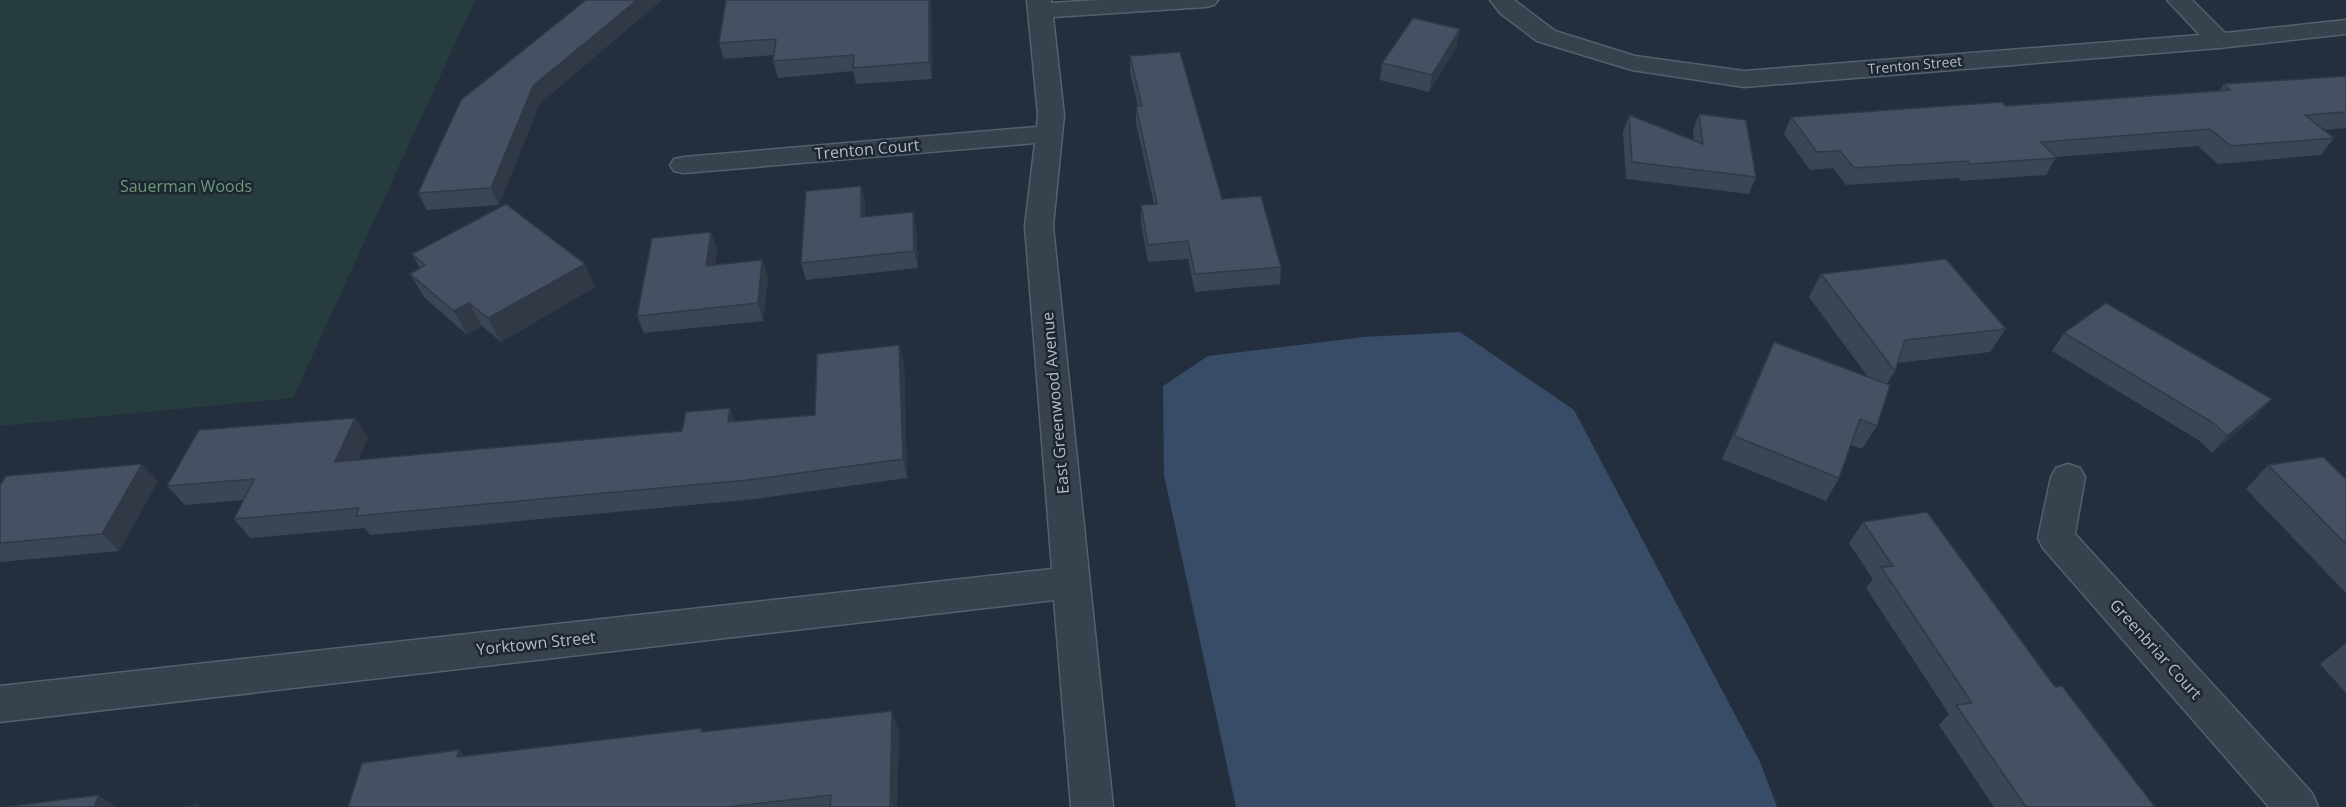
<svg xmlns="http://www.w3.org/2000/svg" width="2346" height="807" viewBox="0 0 2346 807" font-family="'Open Sans',sans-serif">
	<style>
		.green { fill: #263c3f }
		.water { fill: #394c67 }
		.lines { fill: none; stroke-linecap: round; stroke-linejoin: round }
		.street-casing { stroke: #565f6c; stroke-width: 3 }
		.street { fill: #38414e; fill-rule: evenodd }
		.wall { fill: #3b4654 }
		.shaded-wall { fill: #303945 }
		.building { fill: #455162; stroke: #303945; stroke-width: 1.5 }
		.labels { text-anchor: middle; stroke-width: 5; stroke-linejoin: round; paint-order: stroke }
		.far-street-label { font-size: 14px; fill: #b4bcc9; stroke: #1d2633 }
		.street-label { font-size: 16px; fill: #b4bcc9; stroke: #1d2633 }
		.park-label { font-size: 16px; fill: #6b9a76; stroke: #1d2633 }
	</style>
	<rect width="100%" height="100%" fill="#242f3e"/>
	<path class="green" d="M 0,0 L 475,0 L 293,398 L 0,426 Z"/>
	<path class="water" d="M 1460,332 L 1574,410 L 1760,762 L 1777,807 L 1236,807 L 1164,475 L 1163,386 L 1208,356 L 1364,337 Z"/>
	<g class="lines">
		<defs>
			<path id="street" d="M 1027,0 L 1051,0 L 1051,3 L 1100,0 L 1218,0 L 1214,5 L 1206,7 L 1053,17 L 1064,115 L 1053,226 L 1113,807 L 1071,807 L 1054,600 L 0,722 L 0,686 L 1052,569 L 1025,226 L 1035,143 L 684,173 L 674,171 L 670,165 L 674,159 L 684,157 L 1037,127 L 1038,115 Z
				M 1490,0 L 1514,0 L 1555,31 L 1635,56 L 1744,71 L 2200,35 L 2167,0 L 2192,0 L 2225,33 L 2346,20 L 2346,34 L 2219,48 L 1744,87 L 1632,70 L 1537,41 L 1500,13 Z
				M 2068,464 L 2080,468 L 2085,477 L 2075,534 L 2312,793 L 2318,807 L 2269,807 L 2043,548 L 2038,538 L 2051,477 L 2056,468 Z"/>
		</defs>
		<use href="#street" class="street-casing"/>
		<use href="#street" class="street"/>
	</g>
	<path class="wall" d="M 586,0 L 662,0 L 540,103 L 499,205 L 427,210 L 418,193 Z
		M 931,0 L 932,79 L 856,84 L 853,71 L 778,78 L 773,61 L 774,55 L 724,59 L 719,43 Z
		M 1457,46 L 1429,92 L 1380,80 L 1382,63 Z
		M 1130,56 L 1222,199 L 1281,267 L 1280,284 L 1195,292 L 1188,259 L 1148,262 L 1141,223 L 1141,205 L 1154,204 L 1136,123 L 1136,106 L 1138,106 L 1130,73 Z
		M 2346,76 L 2346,128 L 2324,130 L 2334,138 L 2321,155 L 2218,164 L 2198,146 L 2056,157 L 2046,175 L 1961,181 L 1958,178 L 1846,185 L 1833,168 L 1810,170 L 1784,134 L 1791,117 L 2006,106 L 2220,90 L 2224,84 Z
		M 1699,114 L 1756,177 L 1749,194 L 1626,179 L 1623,132 L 1629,115 L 1694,140 L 1693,131 Z
		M 861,186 L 865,203 L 865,217 L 913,212 L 916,229 L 918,268 L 806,280 L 801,263 Z
		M 711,232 L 717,250 L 715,265 L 762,260 L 768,278 L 763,321 L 644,333 L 637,316 Z
		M 412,254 L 595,287 L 501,342 L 482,326 L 467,335 L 424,297 L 410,274 L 420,268 Z
		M 1821,274 L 2006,329 L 1990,352 L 1898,363 L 1895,371 L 1887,384 L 1877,426 L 1862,449 L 1851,445 L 1839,478 L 1826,501 L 1722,459 L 1763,366 L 1774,342 L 1868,377 L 1809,297 Z
		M 2064,333 L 2272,399 L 2256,416 L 2212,453 L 2200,441 L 2052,351 Z
		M 899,345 L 904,364 L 907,478 L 755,499 L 370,535 L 365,528 L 250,538 L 234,519 L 243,500 L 185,505 L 167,486 L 368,437 L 358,460 L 682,431 L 735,421 L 815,415 Z
		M 2268,465 L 2346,479 L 2346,593 L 2246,489 Z
		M 158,481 L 119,551 L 0,562 L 0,485 Z
		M 1863,522 L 2055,687 L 2155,807 L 1994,807 L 1939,725 L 1949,714 L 1866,588 L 1873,579 L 1849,543 Z
		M 2346,643 L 2346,693 L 2320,664 Z
		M 705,732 L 899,732 L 897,807 L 348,807 L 459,750 L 464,756 Z"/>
	<path class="shaded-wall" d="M 637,0 L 662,0 L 540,103 L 499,205 L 491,188 L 533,86 Z
		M 929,0 L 931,0 L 932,79 L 929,62 Z
		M 1460,29 L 1457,46 L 1429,92 L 1432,75 Z
		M 861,186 L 865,203 L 865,234 L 861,217 Z
		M 913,212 L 916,229 L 918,268 L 914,251 Z
		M 711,232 L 717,250 L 712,284 L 706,266 Z
		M 762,260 L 768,278 L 763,321 L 758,303 Z
		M 585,264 L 595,287 L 501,342 L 488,318 Z
		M 469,303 L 482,326 L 467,335 L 454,311 Z
		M 899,345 L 904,364 L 907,478 L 903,459 Z
		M 2272,399 L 2256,416 L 2212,453 L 2227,436 Z
		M 730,408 L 737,427 L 728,422 Z
		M 355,418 L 368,437 L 349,481 L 335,462 Z
		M 142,464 L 158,481 L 119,551 L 102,534 Z
		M 892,711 L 899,732 L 897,807 L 890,807 Z
		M 459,750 L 475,770 L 457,757 Z
		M 99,795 L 116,807 L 94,807 Z"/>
	<path class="building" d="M 586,0 L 637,0 L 533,86 L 491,188 L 418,193 L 461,100 Z
		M 726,0 L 929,0 L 929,62 L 853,68 L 854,55 L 773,61 L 776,39 L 719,43 Z
		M 1413,18 L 1460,29 L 1432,75 L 1382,63 Z
		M 1180,52 L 1222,199 L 1261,196 L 1281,267 L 1195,274 L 1188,241 L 1148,245 L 1141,205 L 1157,204 L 1136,106 L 1142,106 L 1130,56 Z
		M 2346,76 L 2346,112 L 2305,115 L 2334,138 L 2231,146 L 2210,129 L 2041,142 L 2057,158 L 1970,164 L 1968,161 L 1854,168 L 1840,151 L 1817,152 L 1791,117 L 2002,102 L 2006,106 L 2230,90 L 2224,84 Z
		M 1699,114 L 1746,120 L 1756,177 L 1632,162 L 1629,115 L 1703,144 Z
		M 861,186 L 861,217 L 913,212 L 914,251 L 801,263 L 806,191 Z
		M 506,204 L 585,264 L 488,318 L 469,303 L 454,311 L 410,274 L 425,265 L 412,254 Z
		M 711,232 L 706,266 L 762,260 L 758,303 L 637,316 L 652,238 Z
		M 1946,259 L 2006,329 L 1905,340 L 1895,371 L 1821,274 Z
		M 2106,303 L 2272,399 L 2227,436 L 2215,424 L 2064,333 Z
		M 1774,342 L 1890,385 L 1877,426 L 1860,419 L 1839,478 L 1734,436 Z
		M 899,345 L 903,459 L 747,480 L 356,516 L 359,508 L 234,519 L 254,479 L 167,486 L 199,430 L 355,418 L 335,462 L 682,431 L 686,412 L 730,408 L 728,422 L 815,415 L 817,354 Z
		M 2323,457 L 2346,479 L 2346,544 L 2268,465 Z
		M 142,464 L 102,534 L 0,543 L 0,485 L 6,476 Z
		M 1927,512 L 2055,687 L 2062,686 L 2155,807 L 2026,807 L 1956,705 L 1972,703 L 1881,567 L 1893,566 L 1863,522 Z
		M 892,711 L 890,807 L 830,807 L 831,795 L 727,807 L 348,807 L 362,763 L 459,750 L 457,757 L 702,728 L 701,732 Z
		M 99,795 L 94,807 L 4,807 Z
		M 198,805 L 197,807 L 182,807 Z"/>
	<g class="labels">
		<g class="far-street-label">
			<text transform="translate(1915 65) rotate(-5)" y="5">Trenton Street</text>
		</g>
		<g class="street-label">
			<text transform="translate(867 149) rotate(-5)" y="6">Trenton Court</text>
			<text transform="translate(1055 403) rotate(-95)" y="6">East Greenwood Avenue</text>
			<text transform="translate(536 643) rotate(-6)" y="6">Yorktown Street</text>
			<text transform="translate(2156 649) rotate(48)" y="6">Greenbriar Court</text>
		</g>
		<g class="park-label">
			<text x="186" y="192">Sauerman Woods</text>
		</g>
	</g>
</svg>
